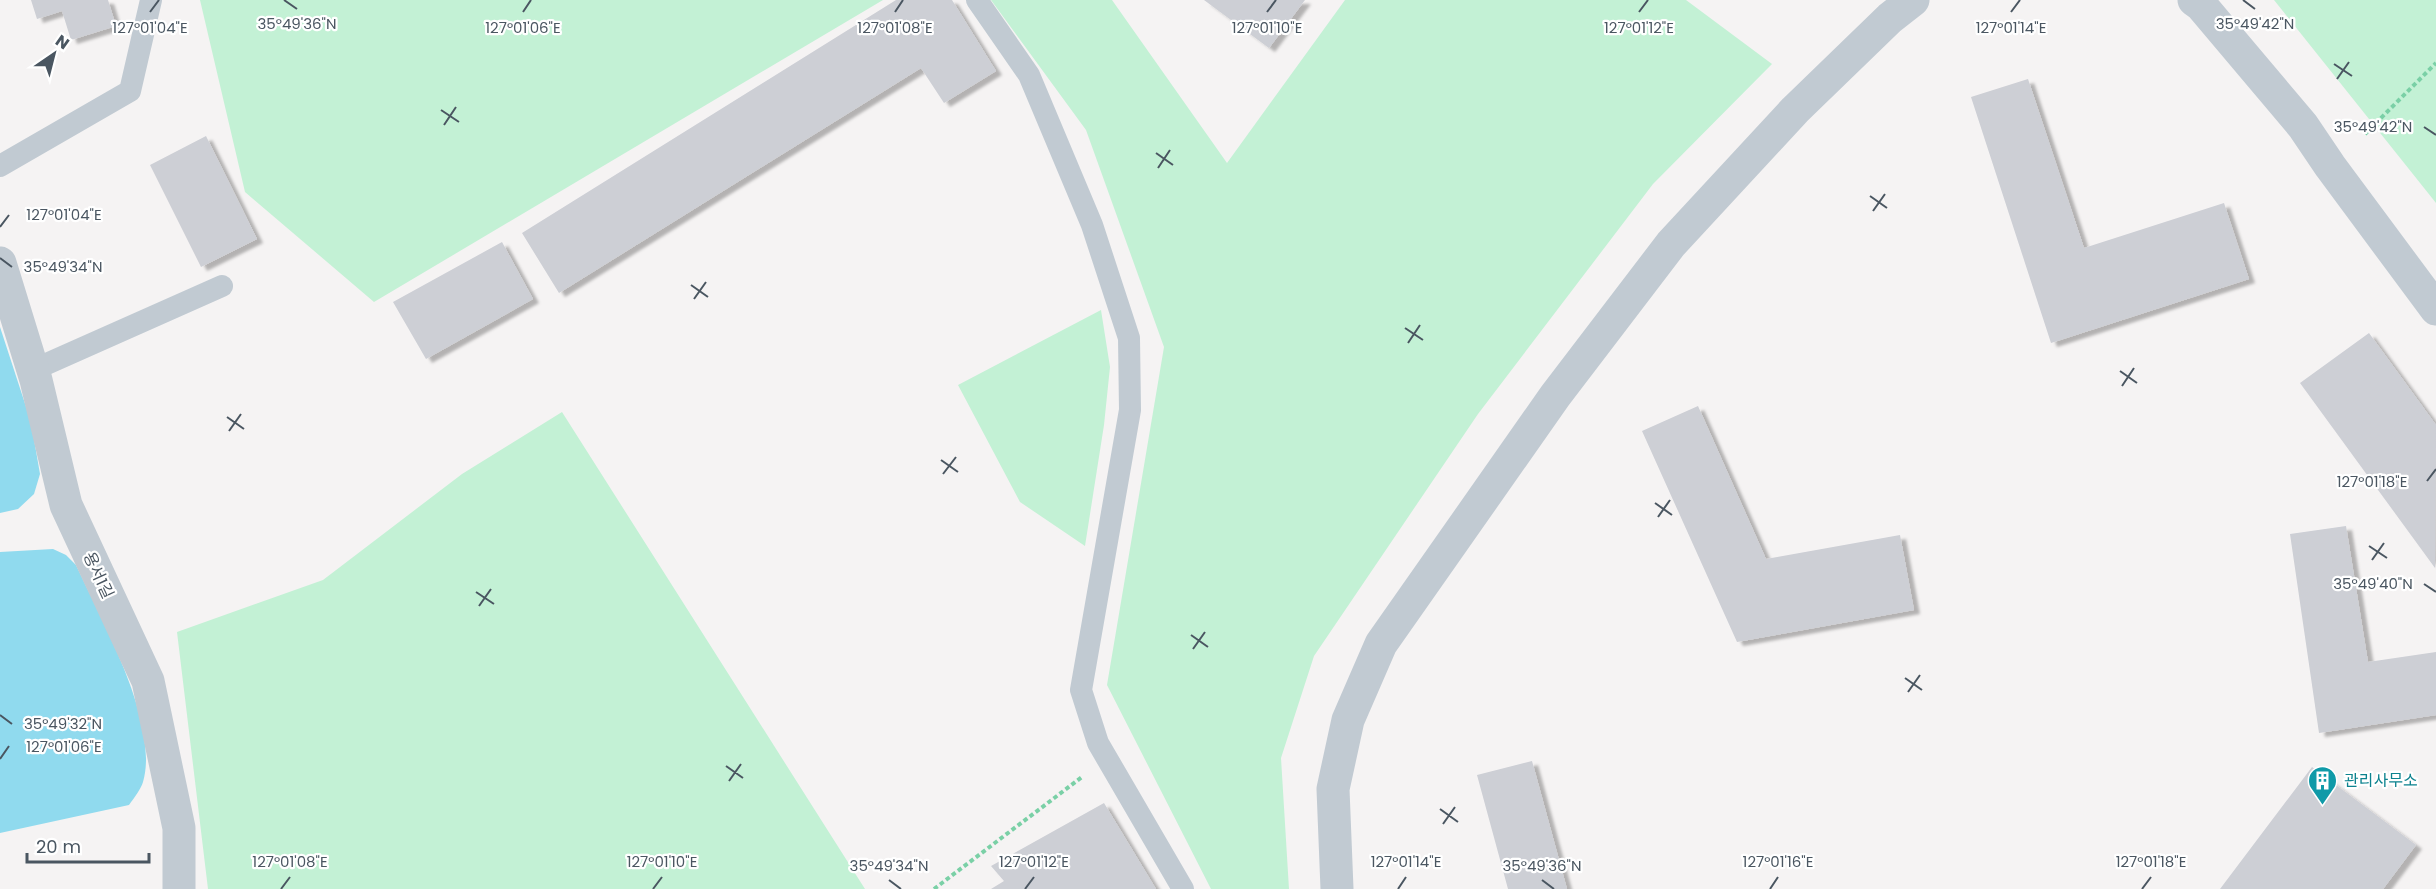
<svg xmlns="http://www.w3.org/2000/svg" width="2436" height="889" viewBox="0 0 2436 889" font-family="Poppins,'Noto Sans KR',sans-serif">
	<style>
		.green { fill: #c3f1d5 }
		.water { fill: #90daee }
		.building { fill: #cdcfd5; filter: url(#shadow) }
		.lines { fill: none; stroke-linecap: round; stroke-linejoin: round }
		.path { stroke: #7ad0a6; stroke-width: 4; stroke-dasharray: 4.5 3; stroke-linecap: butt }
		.lane { stroke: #c1cad2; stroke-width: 22 }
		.street { stroke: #c1cad2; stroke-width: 33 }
		.ticks { fill: none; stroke: #4a5661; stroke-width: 2 }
		.labels { text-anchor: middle; stroke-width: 4.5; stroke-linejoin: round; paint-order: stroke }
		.street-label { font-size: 16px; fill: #4a5661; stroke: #fff }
		.culture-label { font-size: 16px; fill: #0d838f; stroke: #fff; text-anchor: start }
		.ticks-label { font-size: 15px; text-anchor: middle; fill: #4a5661; stroke: #fff; stroke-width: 4.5; stroke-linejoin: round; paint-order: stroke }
	</style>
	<defs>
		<filter id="shadow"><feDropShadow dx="6" dy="4" stdDeviation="1.5" flood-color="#0004"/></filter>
	</defs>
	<rect width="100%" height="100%" fill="#f5f3f3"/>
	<path class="green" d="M 200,0 L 883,0 L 374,302 L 245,192 Z
		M 991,0 L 1112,0 L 1227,163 L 1345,0 L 1686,0 L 1772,64 L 1653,184 L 1478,414 L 1314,656 L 1281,758 L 1289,889 L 1211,889 L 1107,685 L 1164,347 L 1086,130 Z
		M 2274,0 L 2436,0 L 2436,203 Z
		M 1101,310 L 1110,367 L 1104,425 L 1085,546 L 1020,502 L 958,385 Z
		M 562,412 L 865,889 L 208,889 L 177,632 L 323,580 L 462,474 Z"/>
	<path class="water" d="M 0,327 L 31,422 L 40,474 L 34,494 L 18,509 L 0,513 Z
		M 53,549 L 66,555 L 76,565 C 101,619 160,723 143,782 C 141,789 134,798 129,805 L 0,833 L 0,552 Z"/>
	<path class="building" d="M 31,0 L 108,0 L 116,26 L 71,40 L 62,11 L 37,19 Z
		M 896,0 L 952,0 L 996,71 L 944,103 L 921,68 L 559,293 L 522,233 Z
		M 1204,0 L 1305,0 L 1269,48 Z
		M 2028,79 L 2084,248 L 2224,203 L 2249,279 L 2051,343 L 1971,97 Z
		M 206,136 L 257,239 L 201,267 L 150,165 Z
		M 502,242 L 533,299 L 426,359 L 393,302 Z
		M 2369,333 L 2436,425 L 2435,568 L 2300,383 Z
		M 1698,406 L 1766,559 L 1900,535 L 1914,610 L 1737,642 L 1642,431 Z
		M 2346,526 L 2368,662 L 2436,652 L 2436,715 L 2319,733 L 2290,534 Z
		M 1532,761 L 1567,889 L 1508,889 L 1477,775 Z
		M 2312,767 L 2416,845 L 2383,889 L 2220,889 Z
		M 1104,803 L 1156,889 L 991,889 L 1004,881 L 991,866 Z"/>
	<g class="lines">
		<path class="path" d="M 2365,134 L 2436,63
			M 934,889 L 1082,777"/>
		<path class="lane" d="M 977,0 L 1029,75 L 1092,225 L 1129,338 L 1130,410 L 1081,690 L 1098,743 L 1183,889
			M 0,166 L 130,91 L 151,0
			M 33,370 L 222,286"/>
		<path class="street" d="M 2194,0 L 2201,5 L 2303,126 L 2330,166 L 2436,309
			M 0,263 L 36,380 L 66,505 L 148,681 L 179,828 L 179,889
			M 1337,889 L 1333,789 L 1348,720 L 1381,644 L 1555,396 L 1671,244 L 1795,110 L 1890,18 L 1913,0"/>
	</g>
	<path class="ticks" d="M 284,0 L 297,9M 2243,0 L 2255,9M 150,12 L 159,0M 523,12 L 531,0M 895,12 L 903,0M 1267,12 L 1276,0M 1639,12 L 1648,0M 2011,12 L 2020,0M 2334,64 L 2352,76M 2337,79 L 2349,62M 441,110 L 459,122M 444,125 L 456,107M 2424,127 L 2436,135M 1156,153 L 1173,165M 1158,168 L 1170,150M 1870,196 L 1887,208M 1873,211 L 1885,194M 0,227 L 9,215M 0,258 L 12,267M 691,285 L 708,297M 694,299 L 706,282M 1405,328 L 1423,340M 1408,343 L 1420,325M 2120,371 L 2137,383M 2122,386 L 2134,368M 227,417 L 244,429M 229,431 L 241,414M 941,460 L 958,472M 943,474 L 956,457M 2427,481 L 2436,469M 1655,503 L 1672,515M 1658,517 L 1670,500M 2369,546 L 2387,558M 2372,560 L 2384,543M 2424,584 L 2436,592M 476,592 L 494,604M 479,606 L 491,589M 1191,635 L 1208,647M 1193,649 L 1205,632M 1905,678 L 1922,690M 1908,692 L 1920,675M 0,715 L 12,724M 0,759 L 9,746M 726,766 L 743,778M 729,781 L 741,764M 1440,809 L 1458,822M 1443,824 L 1455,807M 889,880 L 901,889M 1542,880 L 1554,889M 281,889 L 290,877M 653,889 L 662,877M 1025,889 L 1034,877M 1398,889 L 1406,877M 1770,889 L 1778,877M 2142,889 L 2151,877"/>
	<defs>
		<symbol id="building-pin" viewBox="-11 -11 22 30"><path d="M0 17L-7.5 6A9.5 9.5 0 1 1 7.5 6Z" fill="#0f9aa8" stroke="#fff"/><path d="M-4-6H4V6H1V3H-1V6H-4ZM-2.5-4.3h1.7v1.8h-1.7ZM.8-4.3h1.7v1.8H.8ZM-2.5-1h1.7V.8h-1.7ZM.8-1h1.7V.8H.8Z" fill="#fff"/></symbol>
	</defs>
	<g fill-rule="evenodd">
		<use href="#building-pin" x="2306" y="764" width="33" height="45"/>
	</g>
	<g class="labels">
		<g class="street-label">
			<text transform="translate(99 575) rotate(65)" y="6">용서1길</text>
		</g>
		<g class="culture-label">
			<text x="2344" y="786">관리사무소</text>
		</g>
	</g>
	<g class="ticks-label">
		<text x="2255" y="29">35°49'42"N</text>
		<text x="297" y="29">35°49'36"N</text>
		<text x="150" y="33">127°01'04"E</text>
		<text x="523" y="33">127°01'06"E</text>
		<text x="895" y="33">127°01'08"E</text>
		<text x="1267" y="33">127°01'10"E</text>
		<text x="1639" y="33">127°01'12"E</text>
		<text x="2011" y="33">127°01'14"E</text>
		<text x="2373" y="132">35°49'42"N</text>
		<text x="64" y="220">127°01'04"E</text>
		<text x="63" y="272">35°49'34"N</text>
		<text x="2372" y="487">127°01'18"E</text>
		<text x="2373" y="589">35°49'40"N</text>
		<text x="63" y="729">35°49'32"N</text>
		<text x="64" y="752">127°01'06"E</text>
		<text x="290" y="867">127°01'08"E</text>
		<text x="662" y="867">127°01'10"E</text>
		<text x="1034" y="867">127°01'12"E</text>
		<text x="1406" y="867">127°01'14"E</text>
		<text x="1778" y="867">127°01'16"E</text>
		<text x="2151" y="867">127°01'18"E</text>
		<text x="889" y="871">35°49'34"N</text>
		<text x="1542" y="871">35°49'36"N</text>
	</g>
	<g transform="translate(54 54) rotate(35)" stroke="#ffffff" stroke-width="4.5" paint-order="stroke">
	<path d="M0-4.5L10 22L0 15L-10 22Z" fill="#4a5661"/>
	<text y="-9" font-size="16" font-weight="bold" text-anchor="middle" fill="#4a5661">N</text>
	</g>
	<path d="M27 853v9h122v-9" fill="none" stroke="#4a5661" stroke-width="3"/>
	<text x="36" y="853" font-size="18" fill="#4a5661" stroke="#ffffff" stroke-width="4.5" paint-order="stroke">20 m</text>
</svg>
